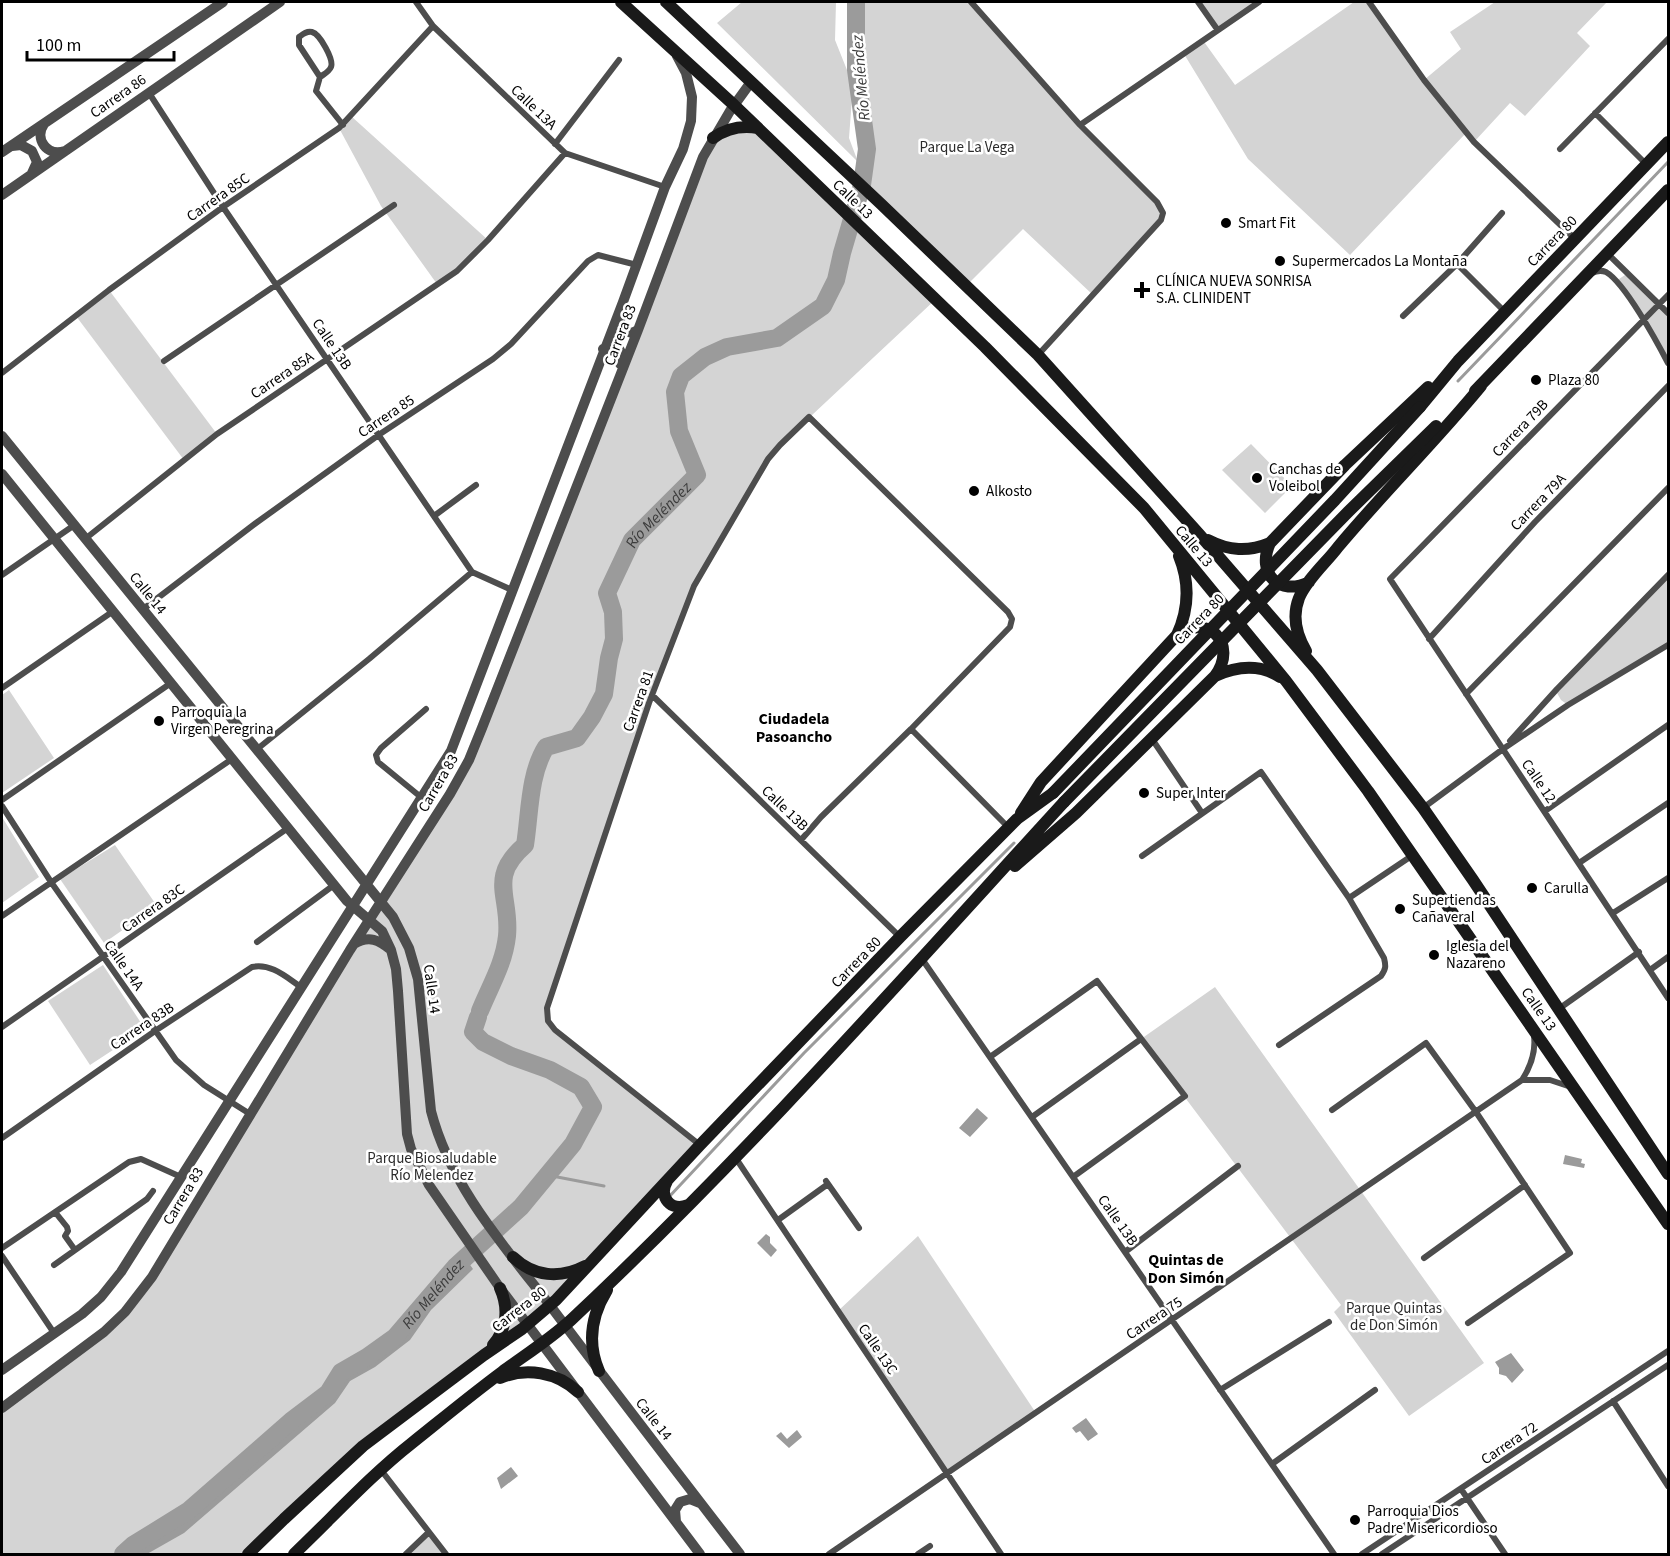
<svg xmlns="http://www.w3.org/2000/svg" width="1670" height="1556" viewBox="0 0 1670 1556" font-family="'Source Sans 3',sans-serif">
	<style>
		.green { fill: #d4d4d4 }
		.water { fill: #9b9b9b }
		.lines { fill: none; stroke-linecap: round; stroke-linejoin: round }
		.stream { stroke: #9b9b9b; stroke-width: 3 }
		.river { stroke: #9b9b9b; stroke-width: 18 }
		.minor { stroke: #4d4d4d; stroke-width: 6 }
		.tertiary { stroke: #4d4d4d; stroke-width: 10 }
		.secondary { stroke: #1a1a1a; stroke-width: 12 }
		.secondary-bridge { stroke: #1a1a1a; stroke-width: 12 }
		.poi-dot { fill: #000; stroke: #fff; stroke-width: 2 }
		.labels { text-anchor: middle; stroke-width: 5; stroke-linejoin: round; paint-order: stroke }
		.street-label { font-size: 15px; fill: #000; stroke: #fff }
		.park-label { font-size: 15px; fill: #2b2b2b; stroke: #fff }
		.poi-label { font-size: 15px; fill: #000; stroke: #fff; text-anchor: start }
		.water-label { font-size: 16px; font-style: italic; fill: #3c3c3c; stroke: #fff }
		.neighbourhood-label { font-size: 16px; font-weight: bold; fill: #000; stroke: #fff }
	</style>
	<rect width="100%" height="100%" fill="#fff"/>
	<path class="green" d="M 742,2 L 836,2 L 835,40 L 853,85 L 849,138 L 858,162 L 717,23 Z
		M 856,2 L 971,2 L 1080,125 L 1157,202 L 1161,220 L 1093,295 L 1023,229 L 967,285 L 862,185 L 867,149 L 856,70 Z
		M 1198,2 L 1259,2 L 1217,29 Z
		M 1354,2 L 1369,2 L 1424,80 L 1461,49 L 1450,32 L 1495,2 L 1607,2 L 1577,33 L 1590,46 L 1525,116 L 1510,103 L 1474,142 L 1466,133 L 1350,255 L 1248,159 L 1184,54 L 1202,39 L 1235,85 Z
		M 351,116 L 488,240 L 457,271 L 437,284 L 381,206 L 339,128 Z
		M 749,127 L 936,299 L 780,445 L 694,586 L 660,673 L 547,1008 L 548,1021 L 700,1145 L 574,1281 L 363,1446 L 248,1554 L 2,1554 L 2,1408 L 125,1312 L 450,794 L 713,138 Z
		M 1625,275 L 1628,276 L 1668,313 L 1668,363 L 1618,283 L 1619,279 Z
		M 109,290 L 217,434 L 184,460 L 76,316 Z
		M 1251,444 L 1292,486 L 1265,513 L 1222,470 Z
		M 1668,575 L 1668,645 L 1568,705 L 1561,700 L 1557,693 L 1628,615 Z
		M 9,690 L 54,758 L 2,793 L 2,695 Z
		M 2,817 L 39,877 L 2,903 Z
		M 115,845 L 157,906 L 104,943 L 60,879 Z
		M 103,965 L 145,1029 L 90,1065 L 48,1001 Z
		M 1215,987 L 1484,1363 L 1409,1416 L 1334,1312 L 1341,1305 L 1141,1039 Z
		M 918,1236 L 1036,1413 L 947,1474 L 838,1311 Z
		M 429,1532 L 446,1554 L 406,1554 Z"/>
	<path class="water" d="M 977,1108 L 988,1118 L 970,1137 L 959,1128 Z
		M 1565,1155 L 1582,1159 L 1581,1163 L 1585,1164 L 1584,1168 L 1563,1164 Z
		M 766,1234 L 770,1237 L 770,1243 L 777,1250 L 771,1257 L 757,1243 Z
		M 468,1262 L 473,1269 L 431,1310 L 410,1340 L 375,1367 L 350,1381 L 335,1403 L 184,1533 L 147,1554 L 131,1554 L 139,1547 L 179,1523 L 198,1507 L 301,1418 L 327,1399 L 348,1374 L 397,1341 Z
		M 1511,1353 L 1524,1370 L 1512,1383 L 1506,1376 L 1499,1374 L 1499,1368 L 1495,1362 Z
		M 1086,1418 L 1098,1434 L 1088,1441 L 1080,1431 L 1076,1433 L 1072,1428 Z
		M 797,1430 L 802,1437 L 789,1448 L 776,1436 L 781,1432 L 787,1439 Z
		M 511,1467 L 518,1476 L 501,1489 L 497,1478 Z"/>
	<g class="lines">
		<path class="stream" d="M 1458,381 L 1668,162
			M 547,1175 L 604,1186
			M 668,1198 L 804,1053 L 1014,843"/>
		<g class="river">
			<path id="s1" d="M 480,1011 C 490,986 504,964 507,936 C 511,896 487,878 525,845 C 530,813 529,774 546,747 L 577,738 L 592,717 L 604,694 L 609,658 L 614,639 L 613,612 L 607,593 L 632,540 L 697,475 L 679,431 L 675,392 L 681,376 L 705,357 L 727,347 L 777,338 L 823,306 L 836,280 L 842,253 L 862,185 L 867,149 L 856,70 L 856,2"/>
			<path id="s2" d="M 123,1554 L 133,1545 L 188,1511 L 291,1421 L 328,1393 L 341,1372 L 367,1357 L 395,1337 L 455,1267 L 521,1207 L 573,1144 L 593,1107 L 581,1087 L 550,1070 L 511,1056 L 483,1042 L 473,1032 L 478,1017"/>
		</g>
		<path class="minor" d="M 416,2 L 433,26 L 565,153 L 665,187
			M 971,2 L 1080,125 L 1157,202 L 1163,213 L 1161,220 L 1038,355
			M 1198,2 L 1217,29
			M 1369,2 L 1424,80 L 1474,142 L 1575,239
			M 320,77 L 299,45 L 299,37 C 303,34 306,31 312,32 C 320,34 334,60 331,67 C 329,72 324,74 320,77 L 316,91 L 343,125
			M 149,93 L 223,207 L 472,572 L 512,590
			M 1595,113 L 1646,164
			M 1080,125 L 1259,2
			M 555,144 L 619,60
			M 1560,149 L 1668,39
			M 1609,252 L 1610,256 L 1668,313
			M 1457,264 L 1505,312
			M 1592,273 C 1596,271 1601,270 1606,272 C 1625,283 1657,342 1668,363
			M 1668,295 L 1390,579 L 1668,998
			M 1403,316 L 1457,264 L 1502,213
			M 164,361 L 394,205
			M 2,373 L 109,290 L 223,207 L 339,128 L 433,26
			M 434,516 L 476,485
			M 85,539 L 217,434 L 457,271 L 488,240 L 565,153
			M 2,575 L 73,526
			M 142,610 L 256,523 L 380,434 L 493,359 L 511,344 L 588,261 L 598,255 L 637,265
			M 1429,639 L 1535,522 L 1668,386
			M 2,688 L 112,612
			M 1466,694 L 1668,488
			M 652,695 L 900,937
			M 911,729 L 1008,827
			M 1152,739 L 1202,813
			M 1510,741 L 1557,689 L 1668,575
			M 256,750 L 369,659 L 472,572
			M 422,798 L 378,762 L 376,755 L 381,748 L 426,709
			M 2,800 L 171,683
			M 2,806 L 51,882 L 176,1060 L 204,1085 L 250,1114
			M 1423,808 L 1503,749 L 1568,705 L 1668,645
			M 1545,811 L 1668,725
			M 1142,856 L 1261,772 L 1349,898 L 1384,958 C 1386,966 1386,969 1381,976 L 1279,1045
			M 1579,863 L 1668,803
			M 1349,898 L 1413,855
			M 1613,913 L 1668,878
			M 2,916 L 232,759
			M 257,942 L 334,885
			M 922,959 L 1334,1554
			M 1650,970 L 1668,957
			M 1560,1008 L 1639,952
			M 2,1027 L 288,828
			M 990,1057 L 1097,981 L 1185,1096 L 1073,1177
			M 1522,1080 L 1550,1080 L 1568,1086
			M 1332,1110 L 1426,1043 L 1476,1112 L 1570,1253 L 1468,1323
			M 1032,1117 L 1141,1039
			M 2,1138 L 155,1031 L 252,967 C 271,963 286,977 301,987
			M 700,1145 L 555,1030 L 548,1021 L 547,1008 L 649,703 L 694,586 L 768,459 L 780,445 L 809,417 L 1008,612 L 1012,619 L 1010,627 L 911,729 L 821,817 L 801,840
			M 735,1157 L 1001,1554
			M 826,1181 L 859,1228
			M 55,1212 L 67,1227 L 68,1231 L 65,1236 L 75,1250
			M 778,1220 L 828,1184
			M 2,1248 L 129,1162 L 141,1159 L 181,1177
			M 1125,1252 L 1238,1166
			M 2,1256 L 54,1333
			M 1424,1258 L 1525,1185
			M 54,1265 L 147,1199 L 153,1191
			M 1220,1390 L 1329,1322
			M 1613,1401 L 1668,1486
			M 1272,1464 L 1375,1390
			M 381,1470 L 446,1554
			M 1461,1489 L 1505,1554
			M 406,1554 L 429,1532
			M 829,1554 L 1522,1080 C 1531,1066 1536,1052 1534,1036
			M 918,1554 L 930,1546
			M 1362,1554 L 1668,1351
			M 1382,1554 L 1668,1365"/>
		<path class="tertiary" d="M 44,124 C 34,139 47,157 65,151
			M 12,146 L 21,145 L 32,151 L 37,162 L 32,173
			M 2,152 L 223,2
			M 2,195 L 280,2
			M 622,313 L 619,324 L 622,330 L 632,333 L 638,330
			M 603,349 L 609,346 L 618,347 L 623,356 L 620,364
			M 2,436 L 393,917 L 409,948 L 418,979 L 431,1111 C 450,1185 503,1245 549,1304 C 612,1388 676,1471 740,1554
			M 2,474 L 347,901 L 382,931 L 391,950 L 396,969 L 398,991 L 407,1134 L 411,1149 L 429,1185 L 500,1288 L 700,1554
			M 354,944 C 369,935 379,940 391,950
			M 2,1370 L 82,1314 L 101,1297 L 121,1272 L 451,751 L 623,302 L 665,187 L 683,149 L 691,121 L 692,97 L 686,73 L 677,56
			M 2,1408 L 104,1332 L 125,1312 L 152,1277 L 350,950 L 450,794 L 469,760 L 482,728 L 638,330 L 703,157 L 730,111 L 751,82
			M 676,1522 L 675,1510 L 680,1502 L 690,1499 L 700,1503"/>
		<path class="secondary" d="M 621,2 L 734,105 L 985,347 L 1144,508 L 1286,681 L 1368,791 L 1668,1224
			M 666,2 L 881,204 L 1038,355 L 1199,534 L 1317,670 L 1423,808 L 1473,880 L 1668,1174
			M 713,138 C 727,128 741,125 758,128
			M 1475,391 L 1668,190
			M 1420,407 L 1458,361 L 1668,142
			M 1208,540 C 1229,551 1248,552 1270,543
			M 1309,582 C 1279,597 1256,573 1270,543 L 1345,465 L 1428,387
			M 1177,635 C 1189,609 1190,583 1179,556
			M 1306,651 C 1296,634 1292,616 1299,598 C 1307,579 1326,563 1338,547 C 1384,492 1435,442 1481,386
			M 1215,676 C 1237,666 1260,664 1280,677
			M 1015,866 L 1076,813 L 1215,676 C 1239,644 1207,611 1176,636 L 1041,782 L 1021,813
			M 667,1181 C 658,1197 671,1212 688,1205
			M 513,1257 C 534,1277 560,1279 585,1266
			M 493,1345 C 507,1329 509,1308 500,1288
			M 599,1371 C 587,1343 591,1316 607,1290
			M 500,1378 C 526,1367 557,1372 578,1392
			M 248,1554 L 284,1519 L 363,1446 L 484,1355 L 522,1329 L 556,1300 L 700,1145 L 900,937 L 1017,819 L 1053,793
			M 294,1554 C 333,1517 370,1476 412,1443 C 442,1419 471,1395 502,1372 C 525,1355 549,1340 571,1320 C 745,1157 903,978 1064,802"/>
		<path class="secondary-bridge" d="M 1053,793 L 1335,500 L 1420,407
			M 1064,802 L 1348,512 L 1436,426"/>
	</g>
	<g class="poi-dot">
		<circle cx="1226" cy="223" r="6"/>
		<circle cx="1280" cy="261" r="6"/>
		<path d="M1139 281h6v6h6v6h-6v6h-6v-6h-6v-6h6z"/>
		<circle cx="1536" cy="380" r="6"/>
		<circle cx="1257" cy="478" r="6"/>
		<circle cx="974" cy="491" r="6"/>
		<circle cx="159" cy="721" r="6"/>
		<circle cx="1144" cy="793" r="6"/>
		<circle cx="1532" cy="888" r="6"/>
		<circle cx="1400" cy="909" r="6"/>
		<circle cx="1434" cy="955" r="6"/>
		<circle cx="1355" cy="1520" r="6"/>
	</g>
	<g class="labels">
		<g class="street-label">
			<text transform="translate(118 96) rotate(-35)" y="5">Carrera 86</text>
			<text transform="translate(534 107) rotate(44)" y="5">Calle 13A</text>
			<text transform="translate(218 197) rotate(-35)" y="5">Carrera 85C</text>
			<text transform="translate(853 199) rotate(44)" y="5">Calle 13</text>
			<text transform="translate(1552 241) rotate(-46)" y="5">Carrera 80</text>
			<text transform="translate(620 335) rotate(-69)" y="5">Carrera 83</text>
			<text transform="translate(332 344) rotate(56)" y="5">Calle 13B</text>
			<text transform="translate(282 375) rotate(-34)" y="5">Carrera 85A</text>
			<text transform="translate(386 416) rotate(-34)" y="5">Carrera 85</text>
			<text transform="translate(1520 428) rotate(-46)" y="5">Carrera 79B</text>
			<text transform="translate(1538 502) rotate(-46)" y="5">Carrera 79A</text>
			<text transform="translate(1194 546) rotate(50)" y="5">Calle 13</text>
			<text transform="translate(148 593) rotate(51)" y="5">Calle 14</text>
			<text transform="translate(1199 619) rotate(-46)" y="5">Carrera 80</text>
			<text transform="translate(638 701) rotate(-70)" y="5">Carrera 81</text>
			<text transform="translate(1539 781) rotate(56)" y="5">Calle 12</text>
			<text transform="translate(438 783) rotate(-60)" y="5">Carrera 83</text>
			<text transform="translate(785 808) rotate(44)" y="5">Calle 13B</text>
			<text transform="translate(153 908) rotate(-35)" y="5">Carrera 83C</text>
			<text transform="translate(856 962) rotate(-46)" y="5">Carrera 80</text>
			<text transform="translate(124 965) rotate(55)" y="5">Calle 14A</text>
			<text transform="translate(432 989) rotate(82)" y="5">Calle 14</text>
			<text transform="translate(1539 1009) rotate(55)" y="5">Calle 13</text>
			<text transform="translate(142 1026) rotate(-34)" y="5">Carrera 83B</text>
			<text transform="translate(183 1196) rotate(-59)" y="5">Carrera 83</text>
			<text transform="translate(1118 1220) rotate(55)" y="5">Calle 13B</text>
			<text transform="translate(519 1309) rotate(-38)" y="5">Carrera 80</text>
			<text transform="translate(1154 1318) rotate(-34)" y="5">Carrera 75</text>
			<text transform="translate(878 1349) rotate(56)" y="5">Calle 13C</text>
			<text transform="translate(654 1419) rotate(52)" y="5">Calle 14</text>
			<text transform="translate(1509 1443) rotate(-34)" y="5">Carrera 72</text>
		</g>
		<g class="park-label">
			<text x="967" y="152">Parque La Vega</text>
			<text x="432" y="1163">Parque Biosaludable<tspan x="432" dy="17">Río Melendez</tspan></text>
			<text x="1394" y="1313">Parque Quintas<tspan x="1394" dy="17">de Don Simón</tspan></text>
		</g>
		<g class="poi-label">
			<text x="1238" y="228">Smart Fit</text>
			<text x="1292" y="266">Supermercados La Montaña</text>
			<text x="1156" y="286">CLÍNICA NUEVA SONRISA<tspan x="1156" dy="17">S.A. CLINIDENT</tspan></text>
			<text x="1548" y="385">Plaza 80</text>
			<text x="1269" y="474">Canchas de<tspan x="1269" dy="17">Voleibol</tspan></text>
			<text x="986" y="496">Alkosto</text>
			<text x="171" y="717">Parroquia la<tspan x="171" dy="17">Virgen Peregrina</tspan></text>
			<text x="1156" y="798">Super Inter</text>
			<text x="1544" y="893">Carulla</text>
			<text x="1412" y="905">Supertiendas<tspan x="1412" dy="17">Cañaveral</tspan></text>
			<text x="1446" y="951">Iglesia del<tspan x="1446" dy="17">Nazareno</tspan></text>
			<text x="1367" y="1516">Parroquia Dios<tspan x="1367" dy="17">Padre Misericordioso</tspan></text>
		</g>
		<g class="water-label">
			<text transform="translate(860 78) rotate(-95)" y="6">Río Meléndez</text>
			<text dy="6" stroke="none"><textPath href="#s1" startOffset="561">Río Meléndez</textPath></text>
			<text dy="6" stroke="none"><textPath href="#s2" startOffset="408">Río Meléndez</textPath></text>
		</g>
		<g class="neighbourhood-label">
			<text x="794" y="724">Ciudadela<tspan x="794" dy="18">Pasoancho</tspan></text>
			<text x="1186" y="1265">Quintas de<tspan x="1186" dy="18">Don Simón</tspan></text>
		</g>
	</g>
	<rect width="1670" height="1556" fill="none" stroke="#000000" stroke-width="6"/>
	<path d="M27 51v9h147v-9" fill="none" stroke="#000000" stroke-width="3"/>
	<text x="36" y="51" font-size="18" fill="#000000" stroke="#ffffff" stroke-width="4.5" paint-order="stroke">100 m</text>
</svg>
